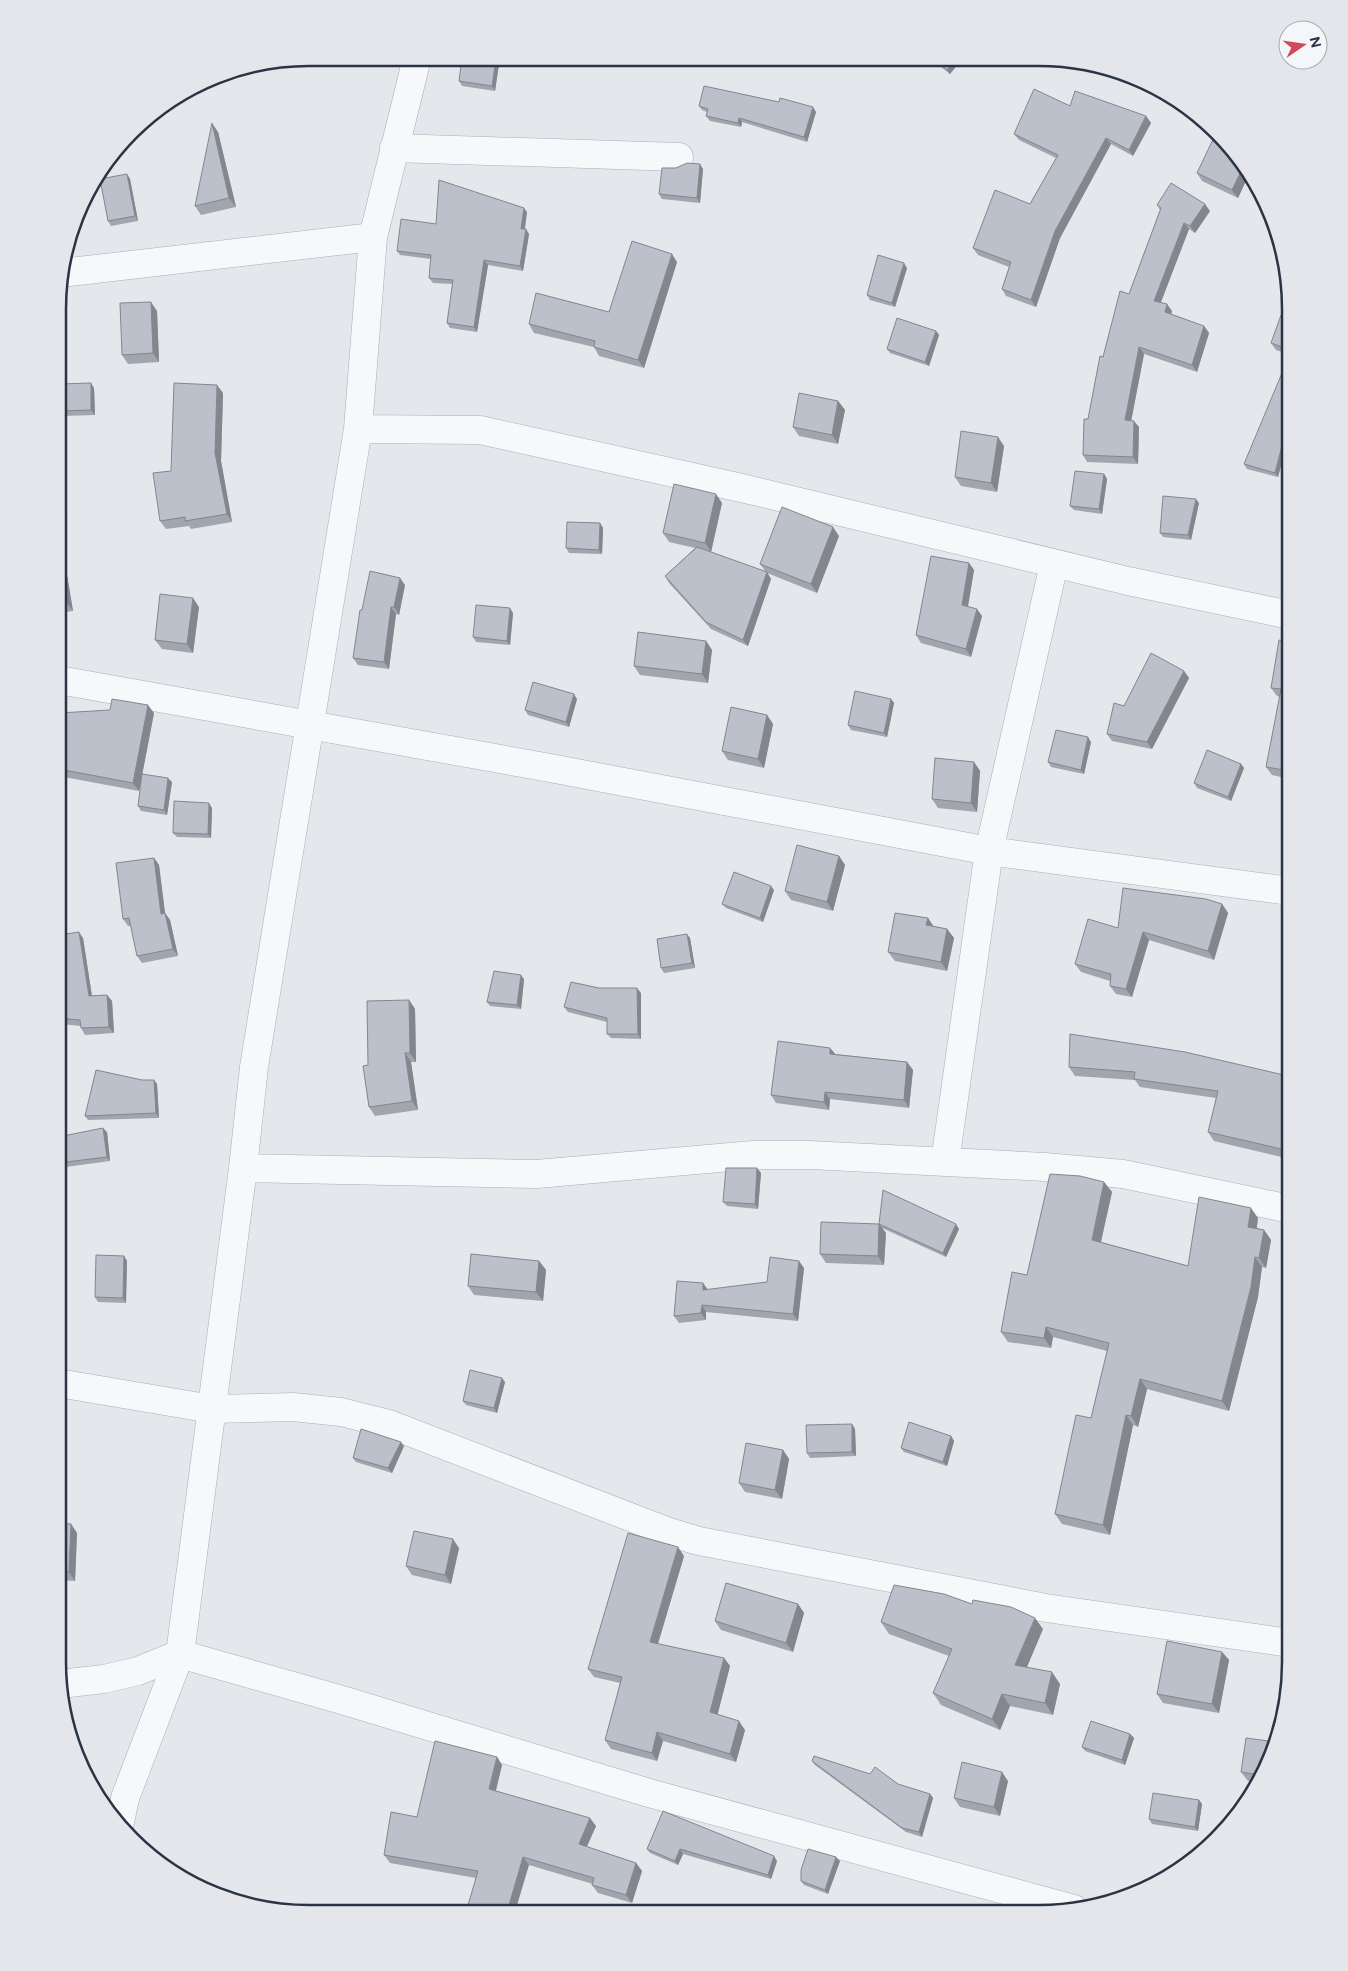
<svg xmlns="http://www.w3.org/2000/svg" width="1348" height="1971" viewBox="0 0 1348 1971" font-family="Figtree,sans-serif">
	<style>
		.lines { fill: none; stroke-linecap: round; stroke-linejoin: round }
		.street-casing { stroke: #a9aeb7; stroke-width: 29 }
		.street { stroke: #f7f8fa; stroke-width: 28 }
		.wall { fill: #a1a5ae }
		.shaded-wall { fill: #83868d }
		.building { fill: #bbc0ca; stroke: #83868d }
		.rim { fill: none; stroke: #2b3445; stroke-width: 2.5 }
	</style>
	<rect width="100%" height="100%" fill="#e4e7ec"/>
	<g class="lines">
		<defs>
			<path id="street" d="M 394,148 L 679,157
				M 61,273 L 373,237
				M 358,429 L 480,430 L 746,489 L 1128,581 L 1290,615
				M 59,680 L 550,768 L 989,851 L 1290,891
				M 945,1162 L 989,851 L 1054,564
				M 243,1168 L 537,1174 L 753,1155 L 810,1155 L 1045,1167 L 1123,1174 L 1290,1209
				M 58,1383 L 212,1409 L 293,1407 L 341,1412 L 389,1424 L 669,1532 L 699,1541 L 1046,1608 L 1290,1643
				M 60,1684 L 104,1679 L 138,1671 L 180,1654 L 342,1700 L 649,1793 L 1074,1909
				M 119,1827 L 125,1798 L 180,1654 L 243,1168 L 254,1067 L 358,429 L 373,237 L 417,58"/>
		</defs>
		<use href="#street" class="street-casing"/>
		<use href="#street" class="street"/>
	</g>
	<path class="wall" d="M 931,59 L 962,59 L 950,74 Z
		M 499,64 L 495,91 L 462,86 L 459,81 Z
		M 699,106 L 816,112 L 807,142 L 742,122 L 741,127 L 710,121 L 706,116 L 707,112 L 702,110 Z
		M 1070,106 L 1146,116 L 1151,123 L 1133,156 L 1111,144 L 1060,238 L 1036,307 L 1006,296 L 1002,289 L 1009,267 L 978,255 L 973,248 L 1030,204 L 1056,158 L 1019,140 L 1014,134 Z
		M 218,132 L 236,207 L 201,215 L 195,206 Z
		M 1238,156 L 1249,174 L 1238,198 L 1202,181 L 1197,173 Z
		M 703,169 L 700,203 L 662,199 L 659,194 Z
		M 127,174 L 130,179 L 138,221 L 111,226 L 108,221 Z
		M 1157,205 L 1210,211 L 1195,233 L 1189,229 L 1161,302 L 1172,311 L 1171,314 L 1204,326 L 1209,333 L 1197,372 L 1144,354 L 1131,421 L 1139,427 L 1138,464 L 1087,462 L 1083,455 L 1103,357 L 1129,294 L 1160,210 Z
		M 527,212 L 525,229 L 529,234 L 523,271 L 488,265 L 477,332 L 450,328 L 447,323 L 453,284 L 433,283 L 429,278 L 431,259 L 400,255 L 397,251 L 436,224 Z
		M 677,262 L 644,368 L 599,356 L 594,347 L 534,333 L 529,324 L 609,312 Z
		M 907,268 L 895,307 L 870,300 L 867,295 Z
		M 1290,309 L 1290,355 L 1276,350 L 1271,343 Z
		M 157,311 L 159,362 L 128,364 L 122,355 Z
		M 936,331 L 939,335 L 929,366 L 890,353 L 887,349 Z
		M 1290,362 L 1290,431 L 1278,477 L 1247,469 L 1244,464 Z
		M 60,384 L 94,388 L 95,415 L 62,416 L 59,412 Z
		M 223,393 L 221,461 L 232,522 L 191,529 L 189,526 L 166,529 L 160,521 L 171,471 Z
		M 838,401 L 845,410 L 838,444 L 799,436 L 793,427 Z
		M 1004,446 L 997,492 L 961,486 L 955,477 Z
		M 1104,474 L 1107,479 L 1102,514 L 1074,510 L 1070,506 Z
		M 722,503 L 711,552 L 766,572 L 760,564 L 839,536 L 817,593 L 767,573 L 771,579 L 748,646 L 711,629 L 669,583 L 665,576 L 695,548 L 669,542 L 663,533 Z
		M 1199,503 L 1191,540 L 1163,537 L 1160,533 Z
		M 600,523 L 603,528 L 602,554 L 569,553 L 566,548 Z
		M 969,563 L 974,570 L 968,606 L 982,616 L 971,657 L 921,643 L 916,635 Z
		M 59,566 L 61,566 L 67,575 L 73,611 L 59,613 Z
		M 405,585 L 399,615 L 396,614 L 389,669 L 358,665 L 353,658 L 362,610 Z
		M 199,607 L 193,653 L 162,649 L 155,640 Z
		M 513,613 L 510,645 L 476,642 L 473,637 Z
		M 706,641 L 712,650 L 708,683 L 640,675 L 634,666 Z
		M 1290,642 L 1290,779 L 1272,775 L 1266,767 L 1280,697 L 1277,696 L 1271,688 Z
		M 1184,671 L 1189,678 L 1152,749 L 1112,741 L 1107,734 Z
		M 577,699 L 569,727 L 528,715 L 525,710 Z
		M 891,699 L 894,703 L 887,737 L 851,730 L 848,725 Z
		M 154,713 L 139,791 L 64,777 L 59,769 Z
		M 767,715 L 773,724 L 764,768 L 728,760 L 722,751 Z
		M 1091,742 L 1084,774 L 1051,767 L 1048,762 Z
		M 974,762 L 980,771 L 977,812 L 938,808 L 932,799 Z
		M 1241,764 L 1244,768 L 1231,801 L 1197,788 L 1194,783 Z
		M 172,782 L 167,815 L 141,811 L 138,806 Z
		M 212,808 L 211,838 L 177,837 L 173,833 Z
		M 839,856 L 845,865 L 833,911 L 791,900 L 785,891 Z
		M 154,858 L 159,865 L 165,913 L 170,920 L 178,956 L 142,963 L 137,956 L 131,926 L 128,926 L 123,919 Z
		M 774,890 L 763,922 L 726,908 L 722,904 Z
		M 1222,904 L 1228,913 L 1214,960 L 1149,940 L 1132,997 L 1116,994 L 1110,986 L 1110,981 L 1081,972 L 1075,964 L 1118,928 Z
		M 928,918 L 933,926 L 947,929 L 954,938 L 947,971 L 895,961 L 888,952 Z
		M 59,935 L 83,938 L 92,996 L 107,995 L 112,1001 L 114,1033 L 85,1035 L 81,1028 L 81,1026 L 59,1024 Z
		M 690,938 L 695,968 L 664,973 L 661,968 Z
		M 524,979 L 521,1009 L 490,1006 L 487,1002 Z
		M 599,988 L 641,993 L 641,1039 L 611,1038 L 607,1034 L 607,1022 L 568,1012 L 564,1007 Z
		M 409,1000 L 415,1009 L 416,1062 L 411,1062 L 418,1110 L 375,1116 L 369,1107 L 368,1065 Z
		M 830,1048 L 835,1054 L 907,1062 L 913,1070 L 909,1108 L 830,1099 L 829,1110 L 776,1103 L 771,1095 Z
		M 1069,1067 L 1288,1076 L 1290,1080 L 1290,1159 L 1214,1141 L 1208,1132 L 1216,1098 L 1140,1087 L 1135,1080 L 1075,1076 Z
		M 142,1080 L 154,1080 L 157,1084 L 159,1118 L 88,1120 L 85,1116 Z
		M 107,1132 L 110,1161 L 58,1168 L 58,1137 Z
		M 761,1173 L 758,1209 L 727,1206 L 723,1202 Z
		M 1104,1182 L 1112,1192 L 1101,1242 L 1188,1266 L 1258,1218 L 1257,1228 L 1264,1230 L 1271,1240 L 1266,1268 L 1262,1267 L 1258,1297 L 1229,1411 L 1147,1389 L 1138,1427 L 1133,1425 L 1110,1535 L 1062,1524 L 1055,1514 L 1091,1418 L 1107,1351 L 1053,1337 L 1051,1348 L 1008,1342 L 1001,1332 L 1027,1275 Z
		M 879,1224 L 959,1229 L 946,1257 L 882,1228 Z
		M 879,1224 L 886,1233 L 884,1265 L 826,1263 L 820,1254 Z
		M 124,1256 L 127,1261 L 126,1303 L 98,1302 L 95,1297 Z
		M 539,1261 L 546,1270 L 543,1301 L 474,1295 L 468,1286 Z
		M 804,1268 L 798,1321 L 706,1312 L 706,1320 L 679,1323 L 674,1316 L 703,1283 L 708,1290 L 767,1282 Z
		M 505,1382 L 497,1413 L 466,1405 L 463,1401 Z
		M 852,1424 L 855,1429 L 856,1456 L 810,1458 L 807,1453 Z
		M 951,1436 L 954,1441 L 947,1466 L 904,1452 L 901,1448 Z
		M 404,1446 L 392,1473 L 356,1462 L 353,1458 Z
		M 783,1450 L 789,1459 L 782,1499 L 745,1492 L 739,1483 Z
		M 58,1523 L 71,1524 L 77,1533 L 75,1581 L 58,1580 Z
		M 459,1548 L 451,1584 L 412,1575 L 406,1566 Z
		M 684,1556 L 658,1644 L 724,1658 L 730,1666 L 717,1715 L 745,1730 L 736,1762 L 663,1741 L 657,1761 L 611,1749 L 605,1740 L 620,1683 L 594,1677 L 588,1669 Z
		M 798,1604 L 804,1613 L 793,1652 L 721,1630 L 715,1621 Z
		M 881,1622 L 1043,1629 L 1027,1667 L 1060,1684 L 1053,1715 L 1010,1706 L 1000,1730 L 941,1705 L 933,1693 L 949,1656 L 889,1634 Z
		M 1222,1652 L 1229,1660 L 1219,1713 L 1163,1703 L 1157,1694 Z
		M 1130,1734 L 1134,1738 L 1125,1765 L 1085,1751 L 1082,1747 Z
		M 1277,1742 L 1258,1782 L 1248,1781 L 1241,1772 Z
		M 497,1757 L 502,1765 L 496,1791 L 596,1826 L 587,1847 L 636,1863 L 642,1871 L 632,1903 L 598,1893 L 592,1885 L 593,1884 L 529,1865 L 476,1878 L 390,1863 L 384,1855 L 417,1817 Z
		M 812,1761 L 930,1794 L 933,1798 L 922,1837 L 906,1832 L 815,1765 Z
		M 1008,1781 L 1000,1816 L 960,1807 L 954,1798 Z
		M 1199,1800 L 1202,1804 L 1198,1831 L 1152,1824 L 1149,1819 Z
		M 663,1811 L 777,1861 L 771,1879 L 683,1854 L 678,1865 L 650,1853 L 647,1849 Z
		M 840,1861 L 828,1894 L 804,1885 L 801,1881 Z"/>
	<path class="shaded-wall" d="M 496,59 L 499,64 L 495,91 L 492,86 Z
		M 955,59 L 962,59 L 950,74 L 947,70 Z
		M 813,107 L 816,112 L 807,142 L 804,137 Z
		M 1146,116 L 1151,123 L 1133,156 L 1129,150 Z
		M 739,118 L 742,122 L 741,127 L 738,123 Z
		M 212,123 L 218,132 L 236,207 L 229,198 Z
		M 1106,138 L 1111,144 L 1060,238 L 1036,307 L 1031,300 L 1055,231 Z
		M 700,164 L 703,169 L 700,203 L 697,198 Z
		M 1244,165 L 1249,174 L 1238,198 L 1232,190 Z
		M 127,174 L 130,179 L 138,221 L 135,216 Z
		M 1205,204 L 1210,211 L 1195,233 L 1190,226 Z
		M 524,208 L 527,212 L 524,233 L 521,229 Z
		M 1184,223 L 1189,229 L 1159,307 L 1154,301 Z
		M 526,229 L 529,234 L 523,271 L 520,266 Z
		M 672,254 L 677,262 L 644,368 L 638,360 Z
		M 484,260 L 488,265 L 477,332 L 474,327 Z
		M 904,263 L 907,268 L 895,307 L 892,303 Z
		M 151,302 L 157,311 L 159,362 L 153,353 Z
		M 1167,304 L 1172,311 L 1170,319 L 1165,312 Z
		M 1204,326 L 1209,333 L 1197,372 L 1192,365 Z
		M 936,331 L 939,335 L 929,366 L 925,362 Z
		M 1139,347 L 1144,354 L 1130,427 L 1125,420 Z
		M 91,383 L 94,388 L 95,415 L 91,410 Z
		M 217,385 L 223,393 L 221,461 L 232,522 L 227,514 L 215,453 Z
		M 838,401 L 845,410 L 838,444 L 832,435 Z
		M 1290,414 L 1290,431 L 1278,477 L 1275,473 Z
		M 1134,421 L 1139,427 L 1138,464 L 1133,457 Z
		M 998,437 L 1004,446 L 997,492 L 991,483 Z
		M 1104,474 L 1107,479 L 1102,514 L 1099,509 Z
		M 716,494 L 722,503 L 711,552 L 705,543 Z
		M 1196,499 L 1199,503 L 1191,540 L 1188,535 Z
		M 600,523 L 603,528 L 602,554 L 599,550 Z
		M 833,527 L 839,536 L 817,593 L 811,584 Z
		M 969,563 L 974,570 L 967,612 L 962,605 Z
		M 61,566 L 67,575 L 73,611 L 66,602 Z
		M 767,572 L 771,579 L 748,646 L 743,640 Z
		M 400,578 L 405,585 L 399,615 L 394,607 Z
		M 193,598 L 199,607 L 193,653 L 187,644 Z
		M 391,607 L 396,614 L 389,669 L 384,662 Z
		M 510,608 L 513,613 L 510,645 L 507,641 Z
		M 977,609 L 982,616 L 971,657 L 966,649 Z
		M 706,641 L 712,650 L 708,683 L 702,674 Z
		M 1184,671 L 1189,678 L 1152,749 L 1147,742 Z
		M 574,694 L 577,699 L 569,727 L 566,722 Z
		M 891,699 L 894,703 L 887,737 L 884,733 Z
		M 148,705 L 154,713 L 139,791 L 133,783 Z
		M 767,715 L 773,724 L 764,768 L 758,759 Z
		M 1088,737 L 1091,742 L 1084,774 L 1081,770 Z
		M 974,762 L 980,771 L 977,812 L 971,803 Z
		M 1241,764 L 1244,768 L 1231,801 L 1228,797 Z
		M 168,778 L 172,782 L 167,815 L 164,810 Z
		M 209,803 L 212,808 L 211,838 L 208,834 Z
		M 839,856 L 845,865 L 833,911 L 827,902 Z
		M 154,858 L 159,865 L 166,921 L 161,914 Z
		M 771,886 L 774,890 L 763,922 L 760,918 Z
		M 1222,904 L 1228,913 L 1214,960 L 1208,951 Z
		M 165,913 L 170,920 L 178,956 L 173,949 Z
		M 928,918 L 934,927 L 926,925 Z
		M 947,929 L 954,938 L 947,971 L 941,962 Z
		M 79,932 L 83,938 L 93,1003 L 89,996 Z
		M 1143,932 L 1149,940 L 1132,997 L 1126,989 Z
		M 687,934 L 690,938 L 695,968 L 692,963 Z
		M 521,975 L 524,979 L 521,1009 L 517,1005 Z
		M 637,988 L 641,993 L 641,1039 L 638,1034 Z
		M 107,995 L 112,1001 L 114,1033 L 109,1027 Z
		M 409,1000 L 415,1009 L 416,1062 L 410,1053 Z
		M 830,1048 L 836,1055 L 830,1054 Z
		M 405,1053 L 411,1062 L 418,1110 L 412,1101 Z
		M 907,1062 L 913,1070 L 909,1108 L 904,1100 Z
		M 1288,1076 L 1290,1080 L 1290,1099 L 1283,1097 Z
		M 154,1080 L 157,1084 L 159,1118 L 156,1113 Z
		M 825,1092 L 830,1099 L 829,1110 L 824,1102 Z
		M 103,1128 L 107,1132 L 110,1161 L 107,1157 Z
		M 757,1168 L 761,1173 L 758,1209 L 755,1204 Z
		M 1104,1182 L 1112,1192 L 1099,1250 L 1092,1240 Z
		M 1251,1208 L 1258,1218 L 1255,1237 L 1248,1227 Z
		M 879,1224 L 886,1233 L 884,1265 L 878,1256 Z
		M 956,1224 L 959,1229 L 946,1257 L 943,1253 Z
		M 1264,1230 L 1271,1240 L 1266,1268 L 1259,1258 Z
		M 124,1256 L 127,1261 L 126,1303 L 123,1298 Z
		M 1255,1257 L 1262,1267 L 1258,1297 L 1229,1411 L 1222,1401 Z
		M 539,1261 L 546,1270 L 543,1301 L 536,1292 Z
		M 799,1261 L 804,1268 L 798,1321 L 793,1314 Z
		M 703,1283 L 708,1290 L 703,1290 Z
		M 702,1305 L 706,1312 L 706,1320 L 701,1313 Z
		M 1046,1327 L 1053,1337 L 1051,1348 L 1044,1338 Z
		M 502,1378 L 505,1382 L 497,1413 L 494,1408 Z
		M 1140,1379 L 1147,1389 L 1138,1427 L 1131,1416 Z
		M 1126,1415 L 1133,1425 L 1110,1535 L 1103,1525 Z
		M 852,1424 L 855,1429 L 856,1456 L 852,1452 Z
		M 951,1436 L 954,1441 L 947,1466 L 943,1462 Z
		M 401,1442 L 404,1446 L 392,1473 L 388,1468 Z
		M 783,1450 L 789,1459 L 782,1499 L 775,1490 Z
		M 71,1524 L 77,1533 L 75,1581 L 69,1572 Z
		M 453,1539 L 459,1548 L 451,1584 L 445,1575 Z
		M 678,1547 L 684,1556 L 656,1650 L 650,1642 Z
		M 798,1604 L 804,1613 L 793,1652 L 786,1643 Z
		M 1035,1618 L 1043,1629 L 1023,1676 L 1015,1665 Z
		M 1222,1652 L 1229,1660 L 1219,1713 L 1212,1704 Z
		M 724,1658 L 730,1666 L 716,1721 L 710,1712 Z
		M 1052,1672 L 1060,1684 L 1053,1715 L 1045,1703 Z
		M 1002,1694 L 1010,1706 L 1000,1730 L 992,1719 Z
		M 739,1721 L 745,1730 L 736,1762 L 730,1754 Z
		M 657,1732 L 663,1741 L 657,1761 L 652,1753 Z
		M 1130,1734 L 1134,1738 L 1125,1765 L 1122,1760 Z
		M 497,1757 L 502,1765 L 494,1797 L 489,1789 Z
		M 1002,1772 L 1008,1781 L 1000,1816 L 994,1807 Z
		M 930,1794 L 933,1798 L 922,1837 L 919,1832 Z
		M 1199,1800 L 1202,1804 L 1198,1831 L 1195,1827 Z
		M 590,1818 L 596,1826 L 584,1852 L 579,1844 Z
		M 680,1849 L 683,1854 L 678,1865 L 675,1861 Z
		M 774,1856 L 777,1861 L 771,1879 L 768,1875 Z
		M 523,1857 L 529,1865 L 515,1912 L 507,1912 Z
		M 836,1857 L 840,1861 L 828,1894 L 825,1890 Z
		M 636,1863 L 642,1871 L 632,1903 L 626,1895 Z"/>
	<path class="building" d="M 462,58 L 487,58 L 496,59 L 492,86 L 459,81 Z
		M 934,59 L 955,59 L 947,70 Z
		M 704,86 L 779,102 L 780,98 L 813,107 L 804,137 L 739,118 L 738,123 L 706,116 L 708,109 L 699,106 Z
		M 1034,89 L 1070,106 L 1075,91 L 1146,116 L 1129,150 L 1106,138 L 1055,231 L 1031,300 L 1002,289 L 1011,262 L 973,248 L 995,190 L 1030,204 L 1058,155 L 1014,134 Z
		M 212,123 L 229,198 L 195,206 Z
		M 1216,133 L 1238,156 L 1244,165 L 1232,190 L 1197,173 Z
		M 687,163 L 700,164 L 697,198 L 659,194 L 662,168 L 676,168 Z
		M 127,174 L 135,216 L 108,221 L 100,179 Z
		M 439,180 L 524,208 L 521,229 L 526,229 L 520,266 L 484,260 L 474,327 L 447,323 L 453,280 L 429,278 L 431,255 L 397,251 L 401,219 L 436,224 Z
		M 1171,183 L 1205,204 L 1190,226 L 1184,223 L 1154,301 L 1167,304 L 1165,312 L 1204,326 L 1192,365 L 1139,347 L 1125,420 L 1134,421 L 1133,457 L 1083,455 L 1084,419 L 1088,419 L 1100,356 L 1103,357 L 1120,291 L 1129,294 L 1161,208 L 1157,205 Z
		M 632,241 L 672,254 L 638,360 L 594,347 L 595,341 L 529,324 L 536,293 L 609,312 Z
		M 878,255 L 904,263 L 892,303 L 867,295 Z
		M 151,302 L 153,353 L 122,355 L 120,303 Z
		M 1290,305 L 1290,350 L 1271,343 L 1281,315 L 1286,316 Z
		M 897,318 L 936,331 L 925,362 L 887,349 Z
		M 1287,361 L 1290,362 L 1290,414 L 1275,473 L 1244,464 Z
		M 91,383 L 91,410 L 59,411 L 60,384 Z
		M 174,383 L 217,385 L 215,453 L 227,514 L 185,521 L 185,517 L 160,521 L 153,473 L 171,471 Z
		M 799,393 L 838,401 L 832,435 L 793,427 Z
		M 961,431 L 998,437 L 991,483 L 955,477 Z
		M 1075,471 L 1104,474 L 1099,509 L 1070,506 Z
		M 674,484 L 716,494 L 705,543 L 663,533 Z
		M 1163,496 L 1196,499 L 1188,535 L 1160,533 Z
		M 782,507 L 833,527 L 811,584 L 760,564 Z
		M 567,522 L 600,523 L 599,550 L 566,548 Z
		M 697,547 L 767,572 L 743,640 L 706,622 L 665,576 Z
		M 931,556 L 969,563 L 962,605 L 977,609 L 966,649 L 916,635 Z
		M 59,566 L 61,566 L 66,602 L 59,603 Z
		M 370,571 L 400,578 L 394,607 L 391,607 L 384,662 L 353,658 L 360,610 L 362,610 Z
		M 160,594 L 193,598 L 187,644 L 155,640 Z
		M 476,605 L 510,608 L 507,641 L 473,637 Z
		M 638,632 L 706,641 L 702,674 L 634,666 Z
		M 1279,640 L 1290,642 L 1290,771 L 1266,767 L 1281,689 L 1271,688 Z
		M 1151,653 L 1184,671 L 1147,742 L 1107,734 L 1114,703 L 1124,706 Z
		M 533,682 L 574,694 L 566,722 L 525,710 Z
		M 855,691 L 891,699 L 884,733 L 848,725 Z
		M 112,699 L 148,705 L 133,783 L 59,769 L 59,713 L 110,710 Z
		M 731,707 L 767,715 L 758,759 L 722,751 Z
		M 1056,730 L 1088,737 L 1081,770 L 1048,762 Z
		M 1207,750 L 1241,764 L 1228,797 L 1194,783 Z
		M 935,758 L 974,762 L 971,803 L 932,799 Z
		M 142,774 L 168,778 L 164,810 L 138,806 Z
		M 174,801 L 209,803 L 208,834 L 173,833 Z
		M 797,845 L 839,856 L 827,902 L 785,891 Z
		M 154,858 L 161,914 L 165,913 L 173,949 L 137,956 L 129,918 L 123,919 L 116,863 Z
		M 734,872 L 771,886 L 760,918 L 722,904 Z
		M 1123,888 L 1206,899 L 1222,904 L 1208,951 L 1143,932 L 1126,989 L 1110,986 L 1111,974 L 1075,964 L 1088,919 L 1118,928 Z
		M 895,913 L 928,918 L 926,925 L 947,929 L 941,962 L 888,952 Z
		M 79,932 L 89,996 L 107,995 L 109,1027 L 81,1028 L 80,1020 L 59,1018 L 59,935 Z
		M 687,934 L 692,963 L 661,968 L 657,939 Z
		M 494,971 L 521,975 L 517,1005 L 487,1002 Z
		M 571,982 L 599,988 L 637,988 L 638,1034 L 607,1034 L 607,1018 L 564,1007 Z
		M 409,1000 L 410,1053 L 405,1053 L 412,1101 L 369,1107 L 363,1066 L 368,1065 L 367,1001 Z
		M 1070,1034 L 1185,1052 L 1288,1076 L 1283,1097 L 1290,1098 L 1290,1151 L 1208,1132 L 1218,1091 L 1134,1079 L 1135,1072 L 1069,1067 Z
		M 778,1041 L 830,1048 L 830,1054 L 907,1062 L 904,1100 L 825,1092 L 824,1102 L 771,1095 Z
		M 96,1070 L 142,1080 L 154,1080 L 156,1113 L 85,1116 Z
		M 103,1128 L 107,1157 L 58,1163 L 58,1137 Z
		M 726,1168 L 757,1168 L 755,1204 L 723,1202 Z
		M 1050,1174 L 1080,1176 L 1104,1182 L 1092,1240 L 1188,1266 L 1199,1197 L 1251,1208 L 1248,1227 L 1264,1230 L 1259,1258 L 1255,1257 L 1251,1287 L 1222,1401 L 1140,1379 L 1131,1416 L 1126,1415 L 1103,1525 L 1055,1514 L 1076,1415 L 1091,1418 L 1109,1343 L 1046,1327 L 1044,1338 L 1001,1332 L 1012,1272 L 1027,1275 Z
		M 883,1190 L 956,1224 L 943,1253 L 879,1224 Z
		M 821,1222 L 879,1224 L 878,1256 L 820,1254 Z
		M 471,1254 L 539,1261 L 536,1292 L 468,1286 Z
		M 96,1255 L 124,1256 L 123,1298 L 95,1297 Z
		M 770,1257 L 799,1261 L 793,1314 L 702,1305 L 701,1313 L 674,1316 L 677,1281 L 703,1283 L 703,1290 L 767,1282 Z
		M 470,1370 L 502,1378 L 494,1408 L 463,1401 Z
		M 909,1422 L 951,1436 L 943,1462 L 901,1448 Z
		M 852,1424 L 852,1452 L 807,1453 L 806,1425 Z
		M 361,1429 L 401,1442 L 388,1468 L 353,1458 Z
		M 746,1443 L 783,1450 L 775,1490 L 739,1483 Z
		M 58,1523 L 71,1524 L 69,1572 L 58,1572 Z
		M 414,1531 L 453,1539 L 445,1575 L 406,1566 Z
		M 628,1533 L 678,1547 L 650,1642 L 724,1658 L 710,1712 L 739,1721 L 730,1754 L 657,1732 L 652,1753 L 605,1740 L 622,1677 L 588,1669 Z
		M 726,1583 L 798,1604 L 786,1643 L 715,1621 Z
		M 894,1585 L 944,1594 L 972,1604 L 973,1600 L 1011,1607 L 1035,1618 L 1015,1665 L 1052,1672 L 1045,1703 L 1002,1694 L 992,1719 L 933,1693 L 952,1649 L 881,1622 Z
		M 1167,1641 L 1222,1652 L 1212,1704 L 1157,1694 Z
		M 1091,1721 L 1130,1734 L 1122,1760 L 1082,1747 Z
		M 1246,1738 L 1277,1742 L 1261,1775 L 1241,1772 Z
		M 435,1741 L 497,1757 L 489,1789 L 590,1818 L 579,1844 L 636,1863 L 626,1895 L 592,1885 L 594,1878 L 523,1857 L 507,1912 L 466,1912 L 478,1871 L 384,1855 L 391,1812 L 417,1817 Z
		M 814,1756 L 870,1774 L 875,1767 L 898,1784 L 930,1794 L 919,1832 L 902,1828 L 812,1761 Z
		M 962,1762 L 1002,1772 L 994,1807 L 954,1798 Z
		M 1153,1793 L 1199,1800 L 1195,1827 L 1149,1819 Z
		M 663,1811 L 774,1856 L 768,1875 L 680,1849 L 675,1861 L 647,1849 Z
		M 808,1849 L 836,1857 L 825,1890 L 801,1881 L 801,1870 Z
		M 642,1910 L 653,1912 L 641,1912 Z"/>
	<path d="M0 0H1348V1971H0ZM309 66H1039A243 243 0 0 1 1282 309V1662A243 243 0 0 1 1039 1905H309A243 243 0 0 1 66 1662V309A243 243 0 0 1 309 66Z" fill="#e4e6eb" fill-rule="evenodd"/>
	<path class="rim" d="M309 66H1039A243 243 0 0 1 1282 309V1662A243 243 0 0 1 1039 1905H309A243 243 0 0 1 66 1662V309A243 243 0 0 1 309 66Z"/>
	<g transform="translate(1303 45) rotate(77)"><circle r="24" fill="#f4f6f9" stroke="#a4a8b1"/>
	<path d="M0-4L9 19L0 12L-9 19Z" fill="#d1495b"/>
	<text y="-8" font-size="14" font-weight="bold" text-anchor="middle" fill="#2b3445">N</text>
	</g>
</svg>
